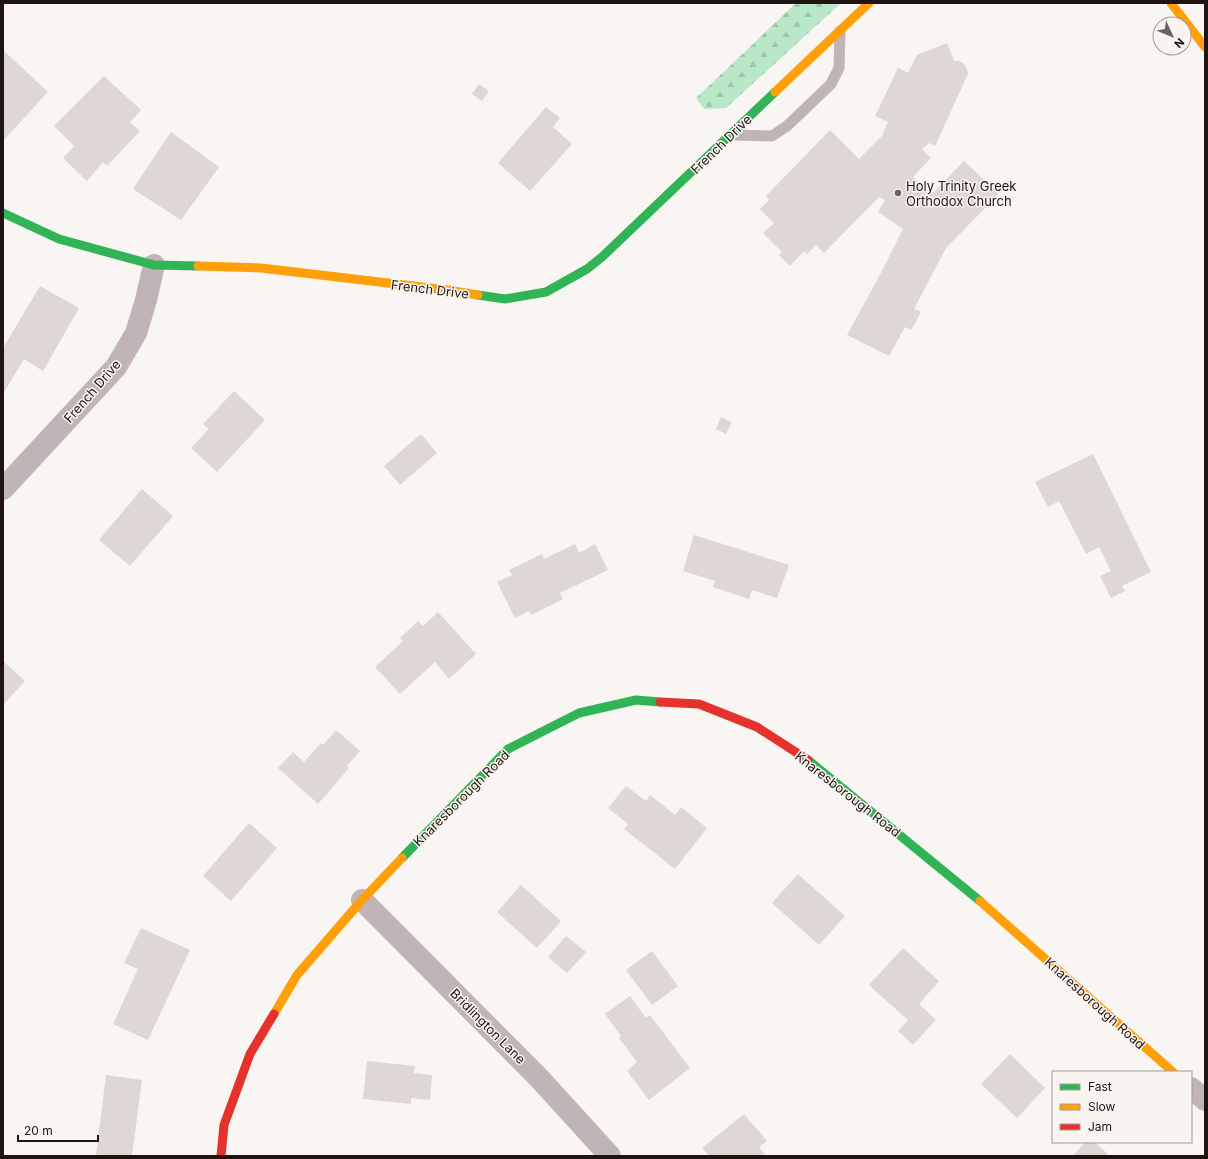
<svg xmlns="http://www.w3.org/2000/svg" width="1208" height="1159" viewBox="0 0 1208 1159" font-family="Inter,sans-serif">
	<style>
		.forest { fill: url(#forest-firs) }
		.building { fill: #ded7d4 }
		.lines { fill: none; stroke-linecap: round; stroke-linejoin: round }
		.lane { stroke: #c1b4b6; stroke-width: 11 }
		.street { stroke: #c1b4b6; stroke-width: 22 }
		.fast { stroke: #30b455; stroke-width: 9 }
		.slow { stroke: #ff9f0a; stroke-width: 9 }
		.jam { stroke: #e5322d; stroke-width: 9 }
		.poi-dot { fill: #6b635f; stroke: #faf4f1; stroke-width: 1.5 }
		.labels { text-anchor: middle; stroke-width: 3; stroke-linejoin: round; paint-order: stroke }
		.street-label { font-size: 13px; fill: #1f140f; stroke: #faf4f1 }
		.poi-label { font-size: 13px; fill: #1f140f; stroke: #faf4f1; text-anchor: start }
	</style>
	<defs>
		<pattern id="forest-firs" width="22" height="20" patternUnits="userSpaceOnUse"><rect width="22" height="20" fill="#b8e8c8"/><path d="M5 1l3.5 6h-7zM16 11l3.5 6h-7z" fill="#9ec6ab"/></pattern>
	</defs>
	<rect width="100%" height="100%" fill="#f8f5f3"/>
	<path class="forest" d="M 796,3 L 841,3 L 726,108 L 704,109 L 696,98 Z"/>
	<path class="building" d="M 947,43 L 954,61 L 959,61 L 964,64 L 967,69 L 968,74 L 935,146 L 929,143 L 922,149 L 931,158 L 913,177 L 931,195 L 964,161 L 999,194 L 946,248 L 914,309 L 921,312 L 911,330 L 905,327 L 889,356 L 847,335 L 881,273 L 903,229 L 878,212 L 885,200 L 879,197 L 824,253 L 816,245 L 807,254 L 804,251 L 790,266 L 779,255 L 782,252 L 763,233 L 774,223 L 760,209 L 769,200 L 766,196 L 830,130 L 859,159 L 882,136 L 888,122 L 875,116 L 898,68 L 908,73 L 917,55 Z
		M 3,50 L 48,92 L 3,141 Z
		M 104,76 L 141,110 L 130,122 L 140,131 L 107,166 L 103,162 L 87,181 L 63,158 L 74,146 L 54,126 Z
		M 479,84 L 489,91 L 482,101 L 472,94 Z
		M 546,107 L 560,118 L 553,127 L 572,144 L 530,191 L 498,163 Z
		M 171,132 L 219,167 L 181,220 L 133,189 Z
		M 40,286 L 79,308 L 43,371 L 24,359 L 3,394 L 3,348 Z
		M 234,391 L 265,420 L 217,472 L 191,448 L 209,429 L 203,424 Z
		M 721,417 L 732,422 L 726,434 L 716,429 Z
		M 421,434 L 437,453 L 400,485 L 384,466 Z
		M 1093,454 L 1151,572 L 1122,586 L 1125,591 L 1111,598 L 1100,576 L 1111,571 L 1099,547 L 1086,554 L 1059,501 L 1048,507 L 1035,482 Z
		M 142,489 L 173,516 L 130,566 L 99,540 Z
		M 694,535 L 789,565 L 777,598 L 752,590 L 749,599 L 713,587 L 715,581 L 683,571 Z
		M 575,544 L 579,553 L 595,544 L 608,570 L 560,593 L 563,599 L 531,615 L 529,611 L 515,618 L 497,582 L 512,575 L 509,570 L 542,554 L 544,559 Z
		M 438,612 L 476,654 L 449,679 L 435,662 L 400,694 L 375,667 L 403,641 L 400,638 L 418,621 L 423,626 Z
		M 3,661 L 25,681 L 3,705 Z
		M 336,730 L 360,751 L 347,766 L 349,768 L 318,804 L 278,768 L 293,752 L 304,762 L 321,743 L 323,745 Z
		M 626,786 L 646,801 L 650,795 L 675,815 L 681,807 L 707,828 L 675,869 L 624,829 L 628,824 L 608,808 Z
		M 249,823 L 277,848 L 231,901 L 203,876 Z
		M 798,874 L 845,916 L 819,945 L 772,903 Z
		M 521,885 L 561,921 L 537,948 L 497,912 Z
		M 141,928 L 190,950 L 148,1040 L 113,1024 L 138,969 L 124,963 Z
		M 566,936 L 586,952 L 567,973 L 548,957 Z
		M 903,948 L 939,981 L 919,1004 L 936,1020 L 913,1045 L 898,1031 L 908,1020 L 869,985 Z
		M 652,951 L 678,986 L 652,1005 L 626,970 Z
		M 630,996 L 646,1018 L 650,1015 L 690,1068 L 649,1100 L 627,1071 L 637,1062 L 619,1038 L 621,1036 L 605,1014 Z
		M 1010,1054 L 1045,1088 L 1017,1118 L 981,1084 Z
		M 367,1061 L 415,1066 L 414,1073 L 432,1075 L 430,1100 L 411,1098 L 411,1104 L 363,1099 Z
		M 106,1075 L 142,1080 L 132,1156 L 96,1155 Z
		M 744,1114 L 767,1141 L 759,1147 L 766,1156 L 709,1156 L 702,1148 Z
		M 1085,1142 L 1094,1142 L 1108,1154 L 1106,1156 L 1073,1156 Z"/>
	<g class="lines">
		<path class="lane" d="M 730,135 L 772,136 L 787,126 L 831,84 L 839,68 L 840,31"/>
		<path class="street" d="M 3,489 L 116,367 L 136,333 L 146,300 L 154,265
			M 362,900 L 539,1078 L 610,1156
			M 1191,1088 L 1205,1100"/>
		<path class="fast" d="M 3,213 L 59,239 L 154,265 L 198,266
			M 478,295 L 505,299 L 546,292 L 587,269 L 602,257 L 775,92
			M 808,760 L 980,901
			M 402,858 L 508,749 L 579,713 L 636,700 L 660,702"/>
		<path class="slow" d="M 1171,3 L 1205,47
			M 775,92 L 869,3
			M 198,266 L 261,268 L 447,290 L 478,295
			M 980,901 L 1173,1072
			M 274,1014 L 297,975 L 362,900 L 402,858"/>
		<path class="jam" d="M 660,702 L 699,704 L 757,727 L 808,760
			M 221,1156 L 224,1125 L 250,1054 L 274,1014"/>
	</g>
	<circle class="poi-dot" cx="898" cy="193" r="4"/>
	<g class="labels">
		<g class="street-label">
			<text transform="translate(721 144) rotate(-44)" y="5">French Drive</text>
			<text transform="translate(430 289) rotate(7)" y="5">French Drive</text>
			<text transform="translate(92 391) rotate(-49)" y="5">French Drive</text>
			<text transform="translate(848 794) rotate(38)" y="5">Knaresborough Road</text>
			<text transform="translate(461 798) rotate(-45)" y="5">Knaresborough Road</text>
			<text transform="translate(1095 1003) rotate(42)" y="5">Knaresborough Road</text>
			<text transform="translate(488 1026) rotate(45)" y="5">Bridlington Lane</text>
		</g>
		<g class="poi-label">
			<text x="906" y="191">Holy Trinity Greek<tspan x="906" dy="15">Orthodox Church</tspan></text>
		</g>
	</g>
	<rect width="1208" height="1159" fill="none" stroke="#1f140f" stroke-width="8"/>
	<rect x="1052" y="1071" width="140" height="72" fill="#faf4f1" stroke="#a29a97"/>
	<rect x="1060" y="1084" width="20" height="6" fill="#30b455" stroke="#a29a97"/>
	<text x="1088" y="1091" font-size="12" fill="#1f140f">Fast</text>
	<rect x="1060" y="1104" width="20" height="6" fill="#ff9f0a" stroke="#a29a97"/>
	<text x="1088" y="1111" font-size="12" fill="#1f140f">Slow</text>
	<rect x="1060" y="1124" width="20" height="6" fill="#e5322d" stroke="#a29a97"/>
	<text x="1088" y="1131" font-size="12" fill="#1f140f">Jam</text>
	<g transform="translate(1172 36) rotate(134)"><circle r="19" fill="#faf4f1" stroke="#a29a97"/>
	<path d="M0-3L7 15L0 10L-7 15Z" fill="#6b635f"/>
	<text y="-6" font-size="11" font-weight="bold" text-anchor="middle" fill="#1f140f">N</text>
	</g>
	<path d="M18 1135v6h80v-6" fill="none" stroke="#1f140f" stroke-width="2"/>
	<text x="24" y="1135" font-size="12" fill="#1f140f" stroke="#faf4f1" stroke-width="3" paint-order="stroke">20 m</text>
</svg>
